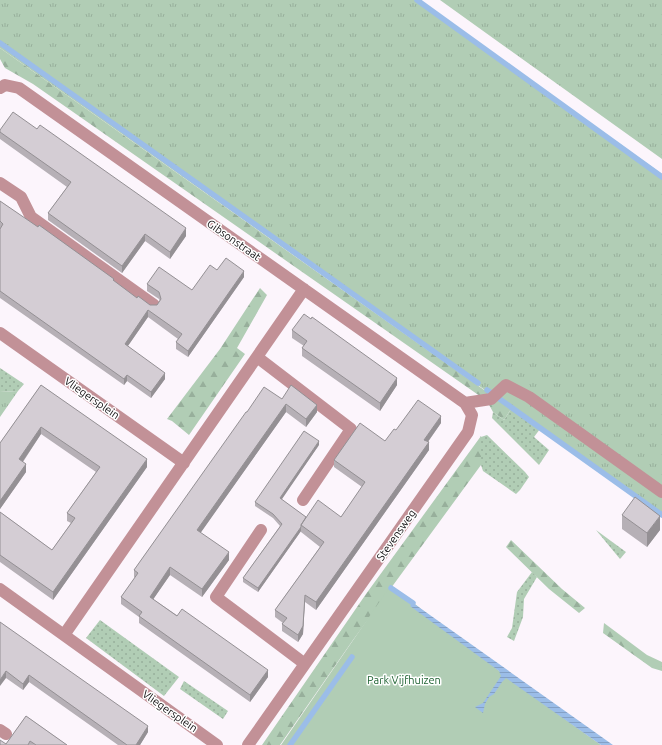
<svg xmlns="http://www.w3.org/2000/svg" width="662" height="745" viewBox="0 0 662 745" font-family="Ubuntu,sans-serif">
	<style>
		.grass { fill: url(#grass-tufts) }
		.forest { fill: url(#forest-firs) }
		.park { fill: #b1cdb5 }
		.garden { fill: url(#garden-dots) }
		.water { fill: url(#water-rules) }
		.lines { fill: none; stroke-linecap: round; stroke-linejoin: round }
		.stream { stroke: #9bbde8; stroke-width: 5.5 }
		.minor { stroke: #c29197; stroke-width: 12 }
		.wall { fill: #b6b0b6 }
		.shaded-wall { fill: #949094 }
		.building { fill: #d4cdd4; stroke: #949094 }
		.labels { text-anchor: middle; stroke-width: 3; stroke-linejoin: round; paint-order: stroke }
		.street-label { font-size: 11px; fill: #121012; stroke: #fff }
		.park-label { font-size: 11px; fill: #226536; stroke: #fff }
	</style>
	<defs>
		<pattern id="grass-tufts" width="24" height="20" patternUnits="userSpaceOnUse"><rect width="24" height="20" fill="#b1cdb5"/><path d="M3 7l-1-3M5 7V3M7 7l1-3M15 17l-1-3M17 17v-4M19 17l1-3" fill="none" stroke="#97af9b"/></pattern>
		<pattern id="forest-firs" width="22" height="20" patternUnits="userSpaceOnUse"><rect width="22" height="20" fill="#b1cdb5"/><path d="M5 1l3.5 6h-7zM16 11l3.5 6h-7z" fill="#97af9b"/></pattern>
		<pattern id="garden-dots" width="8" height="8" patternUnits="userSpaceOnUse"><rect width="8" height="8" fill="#b1cdb5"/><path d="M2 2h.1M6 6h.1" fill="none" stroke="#97af9b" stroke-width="1.8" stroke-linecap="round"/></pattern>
		<pattern id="water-rules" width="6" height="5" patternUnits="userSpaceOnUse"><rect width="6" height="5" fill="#9bbde8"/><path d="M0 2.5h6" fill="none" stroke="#84a1c6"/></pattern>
	</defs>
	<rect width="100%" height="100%" fill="#fcf5fc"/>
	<path class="grass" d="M 0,0 L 419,0 L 662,174 L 662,515 L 0,48 Z
		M 440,0 L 662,0 L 662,159 Z
		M 18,391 L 0,417 L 0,392 Z"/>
	<path class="forest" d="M 0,48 L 511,409 L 504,420 L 493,412 L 487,401 L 33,84 L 5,68 L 0,59 Z
		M 260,288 L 267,295 L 237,348 L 245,354 L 189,435 L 172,421 L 167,419 L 220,349 Z
		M 481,436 L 485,450 L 481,465 L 353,640 L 280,745 L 262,745 L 366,594 Z
		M 511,540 L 562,589 L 585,608 L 579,613 L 549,589 L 506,547 Z
		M 604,623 L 647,655 L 662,662 L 662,671 L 652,668 L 603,633 Z"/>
	<path class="park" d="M 391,585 L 512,681 L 601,745 L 281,745 Z"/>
	<path class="garden" d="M 0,368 L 24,384 L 18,391 L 0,392 Z
		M 511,409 L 540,429 L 534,437 L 549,450 L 539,465 L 492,418 L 493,412 L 504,420 Z
		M 487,435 L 525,472 L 529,477 L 520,490 L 516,494 L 483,471 L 481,465 L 481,437 Z
		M 596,530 L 626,552 L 620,559 Z
		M 532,572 L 537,577 L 524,599 L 523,617 L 514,641 L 507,637 L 512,628 L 517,592 Z
		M 100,620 L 179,677 L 164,696 L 86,638 Z
		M 184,681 L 228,711 L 223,719 L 180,689 Z"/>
	<path class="water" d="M 413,603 L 613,745 L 601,745 L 506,678 L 502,682 L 494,694 L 489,697 L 485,704 L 483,713 L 475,707 L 483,703 L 501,676 L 499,671 L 410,606 Z"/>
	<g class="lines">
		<path class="stream" d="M 417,0 L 662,177
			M 0,43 L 478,383
			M 487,390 L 662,515
			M 391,588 L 413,603
			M 290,745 L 352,657"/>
		<path class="minor" d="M 0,88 L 5,85 L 19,88 L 465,403 L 472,415 L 468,432 L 248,745
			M 0,183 L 21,197 L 31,217 L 154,305
			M 0,333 L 184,463
			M 257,357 L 351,429 L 303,500
			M 465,403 L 491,399 L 506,385 L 529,397 L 662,492
			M 261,530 L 216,597 L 305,664
			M 0,589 L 217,745
			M 64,635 L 304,289
			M 0,730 L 6,734"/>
	</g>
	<path class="wall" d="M 0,130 L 186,236 L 170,259 L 145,241 L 122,273 L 48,220 L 48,213 L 67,187 L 0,139 Z
		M 0,201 L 137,298 L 150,305 L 157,305 L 160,302 L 159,299 L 147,291 L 147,284 L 192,290 L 217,270 L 244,277 L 188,357 L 176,349 L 176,342 L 178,339 L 148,317 L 128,346 L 165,379 L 151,398 L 127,381 L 124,385 L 0,298 Z
		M 292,330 L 397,385 L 380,411 L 302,356 L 302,348 L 304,346 L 292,338 Z
		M 41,385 L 147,467 L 53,600 L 0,562 L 0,512 L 52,550 L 71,523 L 67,521 L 67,513 L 96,472 L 41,434 L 23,462 L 26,472 L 0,509 L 0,443 Z
		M 282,399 L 317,412 L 306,427 L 286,412 L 200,533 L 229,560 L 202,597 L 170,575 L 153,599 L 268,677 L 250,702 L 139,623 L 139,617 L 121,604 L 121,597 L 135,578 L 134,577 L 134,570 L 247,412 Z
		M 441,423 L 428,442 L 429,450 L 316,610 L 305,602 L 303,634 L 298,642 L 282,631 L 282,624 L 283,623 L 275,617 L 275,610 L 320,547 L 301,532 L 301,531 L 258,592 L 243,582 L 243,578 L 280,526 L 273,518 L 255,506 L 255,502 L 319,445 L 281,499 L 306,517 L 341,517 L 362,487 L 334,467 L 334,460 L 385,441 L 396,430 Z
		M 622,515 L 660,530 L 647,547 L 622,529 Z
		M 0,622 L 148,732 L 140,745 L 118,745 L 29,682 L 23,690 L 6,678 Z
		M 26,716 L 67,745 L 0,745 L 6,744 Z"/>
	<path class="shaded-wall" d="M 186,228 L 186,236 L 170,259 L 170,252 Z
		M 145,234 L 145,241 L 122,273 L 122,266 Z
		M 244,271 L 244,277 L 188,357 L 188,351 Z
		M 148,310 L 148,317 L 125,350 L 125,344 Z
		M 165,373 L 165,379 L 151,398 L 151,392 Z
		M 127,375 L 127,381 L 124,385 L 124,379 Z
		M 397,378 L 397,385 L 380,411 L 380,403 Z
		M 286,404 L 286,412 L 197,538 L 197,530 Z
		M 317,405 L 317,412 L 306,427 L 306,419 Z
		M 441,416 L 441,423 L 424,447 L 424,440 Z
		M 41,427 L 41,434 L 19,467 L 19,459 Z
		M 319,441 L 319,445 L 280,502 L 280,498 Z
		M 429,442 L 429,450 L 316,610 L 316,602 Z
		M 147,459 L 147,467 L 53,600 L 53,592 Z
		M 26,464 L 26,472 L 0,509 L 0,501 Z
		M 660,516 L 660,530 L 647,547 L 647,533 Z
		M 301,527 L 301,531 L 258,592 L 258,588 Z
		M 229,552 L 229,560 L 202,597 L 202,589 Z
		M 170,567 L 170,575 L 150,604 L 150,597 Z
		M 305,595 L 303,634 L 298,642 L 298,635 Z
		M 268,670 L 268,677 L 250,702 L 250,695 Z
		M 6,671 L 6,678 L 0,686 L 0,680 Z
		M 29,675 L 29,682 L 23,690 L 23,684 Z
		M 148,726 L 148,732 L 140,745 L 136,745 Z"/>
	<path class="building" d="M 13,112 L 37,129 L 40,125 L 186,228 L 170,252 L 145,234 L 122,266 L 48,213 L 71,182 L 0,132 L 0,130 Z
		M 0,201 L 38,227 L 39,225 L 114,279 L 113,280 L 137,298 L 138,296 L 150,305 L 157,305 L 161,299 L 159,292 L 147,284 L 159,267 L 192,290 L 210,265 L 217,270 L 226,258 L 244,271 L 188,351 L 176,342 L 182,334 L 148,310 L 125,344 L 165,373 L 151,392 L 127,375 L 124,379 L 0,291 L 0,229 L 3,224 L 0,221 Z
		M 304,314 L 311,319 L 312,317 L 397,378 L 380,403 L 302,348 L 307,341 L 292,330 Z
		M 41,385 L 147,459 L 53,592 L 0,555 L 0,512 L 52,550 L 75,518 L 67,513 L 100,467 L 41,427 L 19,459 L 26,464 L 0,501 L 0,443 Z
		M 291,385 L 317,405 L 306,419 L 286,404 L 197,530 L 229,552 L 202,589 L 170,567 L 150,597 L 177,616 L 182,609 L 268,670 L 250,695 L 139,616 L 142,612 L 121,597 L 138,573 L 134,570 L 246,412 L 247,412 L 264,387 L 282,399 Z
		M 418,400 L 441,416 L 424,440 L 429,442 L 316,602 L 305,595 L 303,626 L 298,635 L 282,624 L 287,618 L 275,610 L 324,542 L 301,525 L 318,500 L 341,517 L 365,482 L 334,460 L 360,423 L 385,441 L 394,429 L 396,430 Z
		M 304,431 L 319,441 L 280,498 L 306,517 L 301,525 L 301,527 L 258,588 L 243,578 L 282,524 L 273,514 L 255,502 Z
		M 635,497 L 660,516 L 647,533 L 622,515 Z
		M 0,622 L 148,726 L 136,745 L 127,745 L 29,675 L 23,684 L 6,671 L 0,680 Z
		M 26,716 L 67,745 L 36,745 L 30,741 L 28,745 L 0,745 L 0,740 L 6,744 Z"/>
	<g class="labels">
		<g class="street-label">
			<text transform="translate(234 240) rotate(35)" y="4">Gibsonstraat</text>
			<text transform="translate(92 398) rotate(35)" y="4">Vliegersplein</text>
			<text transform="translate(396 535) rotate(-55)" y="4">Stevensweg</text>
			<text transform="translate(170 711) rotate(35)" y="4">Vliegersplein</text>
		</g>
		<g class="park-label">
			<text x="404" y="684">Park Vijfhuizen</text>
		</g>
	</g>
</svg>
